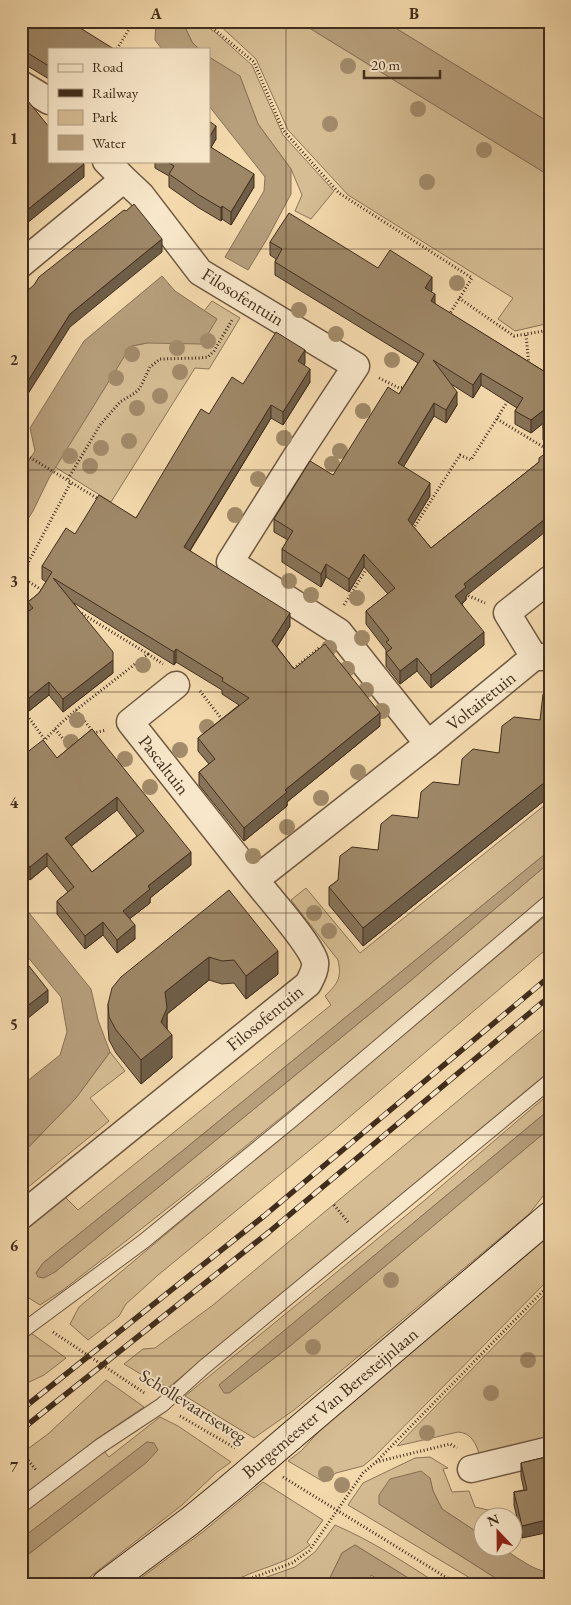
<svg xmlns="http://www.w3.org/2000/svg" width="571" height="1605" viewBox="0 0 571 1605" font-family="'EB Garamond',serif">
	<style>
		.green { fill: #d6bd94; stroke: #8c7558 }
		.water { fill: #b79f7c; stroke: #887156 }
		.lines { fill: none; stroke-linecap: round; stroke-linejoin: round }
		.lane-casing { stroke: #6e5840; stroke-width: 16 }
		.street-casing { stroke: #6e5840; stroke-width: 29 }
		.secondary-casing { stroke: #412d1c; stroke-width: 30 }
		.path { stroke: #412d1c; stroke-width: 3; stroke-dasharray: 1 2.5; stroke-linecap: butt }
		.lane { stroke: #f8e7ca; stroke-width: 14 }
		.street { stroke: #f8e7ca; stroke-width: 26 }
		.secondary { stroke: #f8e7ca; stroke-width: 28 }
		.rail-casing { stroke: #412d1c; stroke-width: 5.5 }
		.rail { stroke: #f8e7ca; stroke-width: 4; stroke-dasharray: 11; stroke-linecap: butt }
		.secondary-bridge-casing { stroke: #412d1c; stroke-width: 30; stroke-linecap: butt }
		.secondary-bridge { stroke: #f8e7ca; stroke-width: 28 }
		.tree { fill: #a28b6a }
		.wall { fill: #887459; stroke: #412d1c; fill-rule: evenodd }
		.shaded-wall { fill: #6f5e48; stroke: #412d1c }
		.building { fill: #9e8767; stroke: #412d1c; fill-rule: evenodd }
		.grid { fill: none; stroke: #412d1c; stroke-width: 1; stroke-opacity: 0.55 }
		.labels { text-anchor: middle; stroke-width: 4; stroke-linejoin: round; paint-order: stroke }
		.street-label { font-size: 18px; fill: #412d1c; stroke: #f8e7ca }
		.neatline { fill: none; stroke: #412d1c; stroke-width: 2 }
		.grid-label { font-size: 16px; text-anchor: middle; font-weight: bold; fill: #412d1c }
	</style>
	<rect width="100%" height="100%" fill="#f4daad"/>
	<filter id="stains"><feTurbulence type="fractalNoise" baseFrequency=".004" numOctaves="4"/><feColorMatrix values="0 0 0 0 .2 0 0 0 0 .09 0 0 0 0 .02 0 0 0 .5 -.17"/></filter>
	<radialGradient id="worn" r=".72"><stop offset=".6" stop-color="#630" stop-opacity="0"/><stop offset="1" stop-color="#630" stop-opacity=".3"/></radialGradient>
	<path class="green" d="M 182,21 L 200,22 L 215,32 L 252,65 L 283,135 L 334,191 L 311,219 L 295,211 L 302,195 L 291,169 L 258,124 L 240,77 L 209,57 L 209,49 L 199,49 L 192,42 Z
		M 215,21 L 298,21 L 550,176 L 550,323 L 515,331 L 498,319 L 513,298 L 348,195 L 288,130 L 256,59 Z
		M 384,21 L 550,21 L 550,123 Z
		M 212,301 L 240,318 L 209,369 L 195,368 L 111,502 L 55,467 L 127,352 L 132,346 L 147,343 L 217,319 L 204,311 Z
		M 550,801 L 550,850 L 181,1152 L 43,1263 L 36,1273 L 55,1272 L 409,982 L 550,862 L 550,891 C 393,1030 228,1162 63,1290 L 40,1305 L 21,1293 L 21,1230 L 64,1196 L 78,1210 L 331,1005 L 325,996 C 338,983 342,978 338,960 L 291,900 L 306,888 L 360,953 Z
		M 550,912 L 550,946 L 333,1131 L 157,1276 L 126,1304 L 119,1316 L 88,1340 L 70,1324 L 79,1307 Z
		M 550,1024 L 550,1071 L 169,1387 L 149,1379 L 124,1364 L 143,1349 L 155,1348 L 213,1305 Z
		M 110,1052 L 125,1071 L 90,1098 L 109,1121 L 21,1193 L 21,1155 L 76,1098 Z
		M 550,1093 L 550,1109 L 219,1385 L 229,1393 L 290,1346 L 550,1128 L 550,1187 L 529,1214 L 294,1410 L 254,1438 L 185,1396 L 425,1200 Z
		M 550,1232 L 550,1278 L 374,1457 L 363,1466 L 336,1473 L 324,1482 L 288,1461 L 301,1451 L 325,1425 Z
		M 550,1289 L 550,1440 L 480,1456 C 476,1444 472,1433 458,1432 L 397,1446 Z
		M 31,1333 L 66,1358 L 44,1375 L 21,1386 L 21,1340 Z
		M 106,1380 L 144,1407 L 94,1441 L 21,1498 L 21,1454 L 48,1434 Z
		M 160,1417 L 178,1426 L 231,1462 L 217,1472 L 182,1505 L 81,1584 L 21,1584 L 21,1560 L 147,1462 L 154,1443 L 147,1442 L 21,1539 L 21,1513 L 103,1450 L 109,1457 Z
		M 430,1457 L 448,1468 L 443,1469 L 452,1492 L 469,1491 L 475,1507 L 497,1512 L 499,1517 L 484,1518 L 483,1536 L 442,1509 L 433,1491 L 430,1478 L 379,1504 L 505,1584 L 480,1584 L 348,1505 L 363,1483 L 415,1458 Z
		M 263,1482 L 323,1520 L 307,1542 L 310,1545 C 283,1567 257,1567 229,1584 L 133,1584 L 204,1531 Z
		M 335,1525 C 372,1541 404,1562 438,1584 L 418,1584 L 355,1545 L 342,1553 L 327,1584 L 247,1584 L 295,1567 L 315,1552 Z"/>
	<path class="water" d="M 156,21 L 182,21 L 192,42 L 199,49 L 162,49 L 155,40 Z
		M 298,21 L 384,21 L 550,123 L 550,176 Z
		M 209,57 L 240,76 L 258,124 L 291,169 L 291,194 L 267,239 L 248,270 L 225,257 L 264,191 L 265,177 L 209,106 Z
		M 162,276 L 175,291 L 217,319 L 202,344 L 147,343 L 132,346 L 127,352 L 49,478 L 33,511 L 21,530 L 21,473 L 35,451 L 30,428 L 84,341 Z
		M 550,850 L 550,862 L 409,982 L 55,1272 L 44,1278 L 38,1277 L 36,1273 L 43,1263 L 181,1152 Z
		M 21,903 L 91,989 L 98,1020 L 110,1052 L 76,1098 L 21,1155 L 21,1086 L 60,1055 L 67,1032 L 61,997 L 21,949 Z
		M 550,1109 L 550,1128 L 290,1346 L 229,1393 L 224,1393 L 219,1385 Z
		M 147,1442 L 154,1443 L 158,1450 L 147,1462 L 21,1560 L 21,1539 Z
		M 421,1471 L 430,1478 L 433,1491 L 442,1509 L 483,1536 L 484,1548 C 490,1548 498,1546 503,1549 C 515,1555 537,1574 550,1571 L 550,1584 L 505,1584 L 379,1504 L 379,1495 L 390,1479 Z
		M 355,1545 L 418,1584 L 386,1584 L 371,1575 L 371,1584 L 327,1584 L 342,1553 Z"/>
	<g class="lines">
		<defs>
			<path id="lane" d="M 21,1332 L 144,1241 L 292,1120 L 550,901
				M 21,1506 L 100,1446 L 162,1405 L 204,1367 L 550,1081"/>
			<path id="street" d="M 21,84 L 49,101
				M 106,161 L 124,179
				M 21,264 L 124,179 L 141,195 L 200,272 L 356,366 L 296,457 L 230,562 L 339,632 L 428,744 L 255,880 C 267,895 312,946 315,962 C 316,970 311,978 308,984 L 21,1216
				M 534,657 L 507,613 L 550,579
				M 176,685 L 130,722 L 255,880
				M 428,744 L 534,657 L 550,657
				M 471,1469 L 550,1450"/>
			<path id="secondary" d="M 290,1437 L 550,1216
				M 106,1584 L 190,1521 L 229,1489"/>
		</defs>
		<use href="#lane" class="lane-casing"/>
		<use href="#street" class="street-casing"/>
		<use href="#secondary" class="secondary-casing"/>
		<path class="path" d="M 204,21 L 254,62 L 283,130 L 339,193 L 472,278 L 449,315
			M 117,49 L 134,21
			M 459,298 L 514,336 L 550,330
			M 526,335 L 529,366
			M 379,378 L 399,388 L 405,387
			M 497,419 L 550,451
			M 21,452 L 100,500
			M 68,479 L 100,425 L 120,402 L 135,393 L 140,388 L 150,367 L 160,359 L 199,358 L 208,357 L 214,351 L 232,320
			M 413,529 L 460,455 L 471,460 L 509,399
			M 26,580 L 45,592
			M 21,588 L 26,580 L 28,563 L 71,482
			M 466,593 L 469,596 L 485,603
			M 344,605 L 367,568
			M 148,654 L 163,664
			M 291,671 L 319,648
			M 200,691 L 224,722
			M 21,707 L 45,740
			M 76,710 L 148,654 L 81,613
			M 55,729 L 68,745 L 74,745
			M 41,744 L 59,725 L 76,710 L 94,733 L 106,730
			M 334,1205 L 348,1222
			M 53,1332 L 146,1394
			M 180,1416 L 235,1448
			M 24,1455 L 36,1470
			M 376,1462 L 550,1284
			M 283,1477 L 457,1584
			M 236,1584 L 292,1563 L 309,1551 L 363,1473 L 376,1462 L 450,1444 L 457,1448"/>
		<use href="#lane" class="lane"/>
		<use href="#street" class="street"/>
		<use href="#secondary" class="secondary"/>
		<defs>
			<path id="rail" d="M 21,1410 L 264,1216 L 550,976
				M 21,1430 L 269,1232 L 550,996"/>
		</defs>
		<use href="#rail" class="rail-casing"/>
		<use href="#rail" class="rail"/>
		<defs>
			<path id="secondary-bridge" d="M 229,1489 L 290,1437"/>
		</defs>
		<use href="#secondary-bridge" class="secondary-bridge-casing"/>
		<use href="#secondary-bridge" class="secondary-bridge"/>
	</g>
	<g class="tree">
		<circle cx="348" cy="66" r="8"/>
		<circle cx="418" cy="109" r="8"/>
		<circle cx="330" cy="124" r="8"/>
		<circle cx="484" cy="150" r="8"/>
		<circle cx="427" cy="182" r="8"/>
		<circle cx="457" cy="283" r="8"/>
		<circle cx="299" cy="310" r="8"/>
		<circle cx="336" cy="334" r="8"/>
		<circle cx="208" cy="341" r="8"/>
		<circle cx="177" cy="348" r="8"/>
		<circle cx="132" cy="354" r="8"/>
		<circle cx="392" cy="360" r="8"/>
		<circle cx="180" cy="372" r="8"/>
		<circle cx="116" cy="378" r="8"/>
		<circle cx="160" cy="396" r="8"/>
		<circle cx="137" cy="408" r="8"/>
		<circle cx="363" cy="411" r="8"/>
		<circle cx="284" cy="438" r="8"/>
		<circle cx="129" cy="441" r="8"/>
		<circle cx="101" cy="448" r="8"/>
		<circle cx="340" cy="451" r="8"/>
		<circle cx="70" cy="456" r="8"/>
		<circle cx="332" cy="464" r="8"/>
		<circle cx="90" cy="466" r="8"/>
		<circle cx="258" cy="479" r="8"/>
		<circle cx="235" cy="515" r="8"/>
		<circle cx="289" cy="581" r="8"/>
		<circle cx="311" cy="595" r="8"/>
		<circle cx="357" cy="598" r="8"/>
		<circle cx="362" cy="638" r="8"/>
		<circle cx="329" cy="648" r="8"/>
		<circle cx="143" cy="665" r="8"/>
		<circle cx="347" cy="669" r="8"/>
		<circle cx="366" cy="690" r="8"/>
		<circle cx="382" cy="711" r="8"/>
		<circle cx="77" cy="720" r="8"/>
		<circle cx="207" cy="727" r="8"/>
		<circle cx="71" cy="742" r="8"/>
		<circle cx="180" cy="750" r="8"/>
		<circle cx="125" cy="759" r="8"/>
		<circle cx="358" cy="772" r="8"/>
		<circle cx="150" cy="787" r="8"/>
		<circle cx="321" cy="798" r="8"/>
		<circle cx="287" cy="827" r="8"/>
		<circle cx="253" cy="856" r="8"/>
		<circle cx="314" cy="913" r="8"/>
		<circle cx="329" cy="931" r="8"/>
		<circle cx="391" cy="1280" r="8"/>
		<circle cx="313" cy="1347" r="8"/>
		<circle cx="528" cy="1360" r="8"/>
		<circle cx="491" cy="1393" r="8"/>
		<circle cx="427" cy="1433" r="8"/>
		<circle cx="326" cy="1474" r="8"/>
		<circle cx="342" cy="1485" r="8"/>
	</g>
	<path class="wall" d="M 21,21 L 49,49 L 49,79 L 21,62 Z
		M 209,121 L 216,139 L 211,147 L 254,187 L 231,225 L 222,219 L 221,221 L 199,208 L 169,187 L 169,176 L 155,168 L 155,161 L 209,161 Z
		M 270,242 L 378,268 L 432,290 L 431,292 L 435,304 L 550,375 L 550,445 L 543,440 L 543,423 L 531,433 L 515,424 L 515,411 L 517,408 L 481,385 L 473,398 L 451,384 L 457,405 L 446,423 L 434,416 L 403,467 L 430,496 L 412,525 L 431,548 L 539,462 L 550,450 L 466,596 L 466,600 L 462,604 L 484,645 L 431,688 L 417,671 L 400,684 L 386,666 L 386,650 L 366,624 L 366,611 L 388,594 L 364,567 L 349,592 L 326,577 L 321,587 L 282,562 L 282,549 L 288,540 L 274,532 L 274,519 L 333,475 L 399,394 L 418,363 L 275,275 L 275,262 L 276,259 L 270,255 Z
		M 305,363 L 304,365 L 310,382 L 283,425 L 271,418 L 190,551 L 290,626 L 277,647 L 294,669 L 380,726 L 287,802 L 287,806 L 244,841 L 199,785 L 199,772 L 209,764 L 198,751 L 198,738 L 239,705 L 222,694 L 222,690 L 176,662 L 174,665 L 74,603 L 113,673 L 63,712 L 49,695 L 29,711 L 21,702 L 21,617 L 28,611 L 28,602 L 39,593 L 46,582 L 42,579 L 42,566 L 75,534 L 136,518 L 209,414 L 243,384 Z
		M 550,688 L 550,796 L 363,946 L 329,905 L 329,887 L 378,850 L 540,720 Z
		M 92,729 L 191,865 L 150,898 L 150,903 L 129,919 L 135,939 L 117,953 L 103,935 L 85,949 L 57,914 L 57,901 L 68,892 L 47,866 L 30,880 L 21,870 L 21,757 L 57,758 ZM 117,810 L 137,836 L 92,872 L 71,846 Z
		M 229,890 L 278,974 L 246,999 L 234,983 L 222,984 L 209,980 L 167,1014 L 167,1029 L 172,1058 L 141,1084 L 116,1053 L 109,1040 L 108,1027 L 108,1004 Z
		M 550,1456 L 522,1538 L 514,1505 L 514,1492 L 524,1490 L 521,1476 L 521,1463 Z"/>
	<path class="shaded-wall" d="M 216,126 L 216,139 L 209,151 L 209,138 Z
		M 84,164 L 84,177 L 21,228 L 21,215 Z
		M 254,174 L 254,187 L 231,225 L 231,212 Z
		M 222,206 L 222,219 L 221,221 L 221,208 Z
		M 162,239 L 162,252 L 70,327 L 21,405 L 21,392 L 70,314 Z
		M 432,277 L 432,290 L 425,301 L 425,288 Z
		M 435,294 L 435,307 L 431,301 Z
		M 305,350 L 305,363 L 298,374 L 298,361 Z
		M 310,369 L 310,382 L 283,425 L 283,412 Z
		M 481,373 L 481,385 L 473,398 L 473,385 Z
		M 457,392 L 457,405 L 446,423 L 446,410 Z
		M 434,403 L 434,416 L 398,476 L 398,463 Z
		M 271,405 L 271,418 L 184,560 L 184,547 Z
		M 545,409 L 545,422 L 531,433 L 531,420 Z
		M 430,483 L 430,496 L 408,533 L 408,520 Z
		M 550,515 L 550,528 L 466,596 L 466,600 L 455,609 L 455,596 L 464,584 Z
		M 364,554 L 364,567 L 349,592 L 349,579 Z
		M 326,564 L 326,577 L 321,587 L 321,574 Z
		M 290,613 L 290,626 L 272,654 L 272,641 Z
		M 484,632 L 484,645 L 431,688 L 431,675 Z
		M 176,649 L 176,662 L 174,665 L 174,652 Z
		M 417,658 L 417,671 L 400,684 L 400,671 Z
		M 113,660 L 113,673 L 63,712 L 63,699 Z
		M 49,682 L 49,695 L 29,711 L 29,698 Z
		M 380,713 L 380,726 L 287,802 L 287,806 L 244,841 L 244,828 L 285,790 Z
		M 550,778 L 550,796 L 363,946 L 363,928 Z
		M 117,797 L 117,810 L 65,851 L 65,838 Z
		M 191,852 L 191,865 L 150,898 L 150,903 L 123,924 L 123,911 L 148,886 Z
		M 47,853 L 47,866 L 30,880 L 30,867 Z
		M 103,922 L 103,935 L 85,949 L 85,936 Z
		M 135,925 L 135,939 L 117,953 L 117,940 Z
		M 278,951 L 278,974 L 246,999 L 246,976 Z
		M 209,957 L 209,980 L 167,1014 L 167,1031 L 172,1035 L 172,1058 L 141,1084 L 141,1060 L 161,1022 L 165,992 Z
		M 48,990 L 48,1002 L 21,1024 L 21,1011 Z
		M 550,1519 L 550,1532 L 522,1538 L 522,1526 Z"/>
	<path class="building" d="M 21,21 L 69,21 L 114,49 L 49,49 L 49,66 L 21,49 Z
		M 24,96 L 49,127 L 49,161 L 81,161 L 84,164 L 21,215 L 21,98 Z
		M 209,121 L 216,126 L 209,138 Z
		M 209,146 L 254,174 L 231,212 L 222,206 L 221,208 L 199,195 L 169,174 L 174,166 L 166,161 L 209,161 Z
		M 134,204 L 162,239 L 70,314 L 21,392 L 21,302 L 28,290 L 34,285 L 39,277 L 124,210 L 126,211 Z
		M 289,213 L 378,268 L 390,250 L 432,277 L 425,288 L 435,294 L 431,301 L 550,375 L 550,432 L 543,428 L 545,409 L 531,420 L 515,411 L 523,398 L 481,373 L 473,385 L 433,360 L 457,392 L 446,410 L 434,403 L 398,463 L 430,483 L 408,520 L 431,548 L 539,462 L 539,458 L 550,450 L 550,515 L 464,584 L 466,587 L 455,596 L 484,632 L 431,675 L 417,658 L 400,671 L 386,653 L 392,648 L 386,642 L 389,640 L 366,611 L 395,588 L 364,554 L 349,579 L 326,564 L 321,574 L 282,549 L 293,531 L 274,519 L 310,461 L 333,475 L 388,387 L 399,394 L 424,354 L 275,262 L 282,249 L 270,242 Z
		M 276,332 L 305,350 L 298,361 L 310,369 L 283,412 L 271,405 L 184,547 L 290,613 L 272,641 L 294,669 L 325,644 L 380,713 L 285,790 L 287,792 L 244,828 L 199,772 L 215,759 L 198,738 L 249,698 L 222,681 L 223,678 L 176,649 L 174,652 L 53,578 L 113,652 L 113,660 L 63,699 L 49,682 L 29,698 L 21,688 L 21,617 L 33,608 L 28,602 L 39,593 L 52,572 L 42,566 L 66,528 L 75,534 L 99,495 L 136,518 L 201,409 L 209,414 L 232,377 L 243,384 Z
		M 550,688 L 550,778 L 363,928 L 329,887 L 338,880 L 340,856 L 352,847 L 378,850 L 381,824 L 392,815 L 418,818 L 421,792 L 433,782 L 459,785 L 462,759 L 473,749 L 499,753 L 502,726 L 514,717 L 540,720 L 543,694 Z
		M 92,729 L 191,852 L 148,886 L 150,889 L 123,911 L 135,925 L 117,940 L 103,922 L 85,936 L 57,901 L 74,887 L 47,853 L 30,867 L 21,856 L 21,786 L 23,785 L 21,783 L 21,757 L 43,740 L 57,758 ZM 117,797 L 144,831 L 92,872 L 65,838 Z
		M 229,890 L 278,951 L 246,976 L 234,960 L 222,961 L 209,957 L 165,992 L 167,1008 L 161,1022 L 172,1035 L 141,1060 L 116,1030 L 109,1017 L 108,1004 L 112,988 L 121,977 Z
		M 21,956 L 48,990 L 21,1011 Z
		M 550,1456 L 550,1519 L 522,1526 L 514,1492 L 527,1490 L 521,1463 Z"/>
	<path class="grid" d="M 286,21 L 286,1584M 21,249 L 550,249M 21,470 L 550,470M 21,692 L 550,692M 21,913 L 550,913M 21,1135 L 550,1135M 21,1356 L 550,1356"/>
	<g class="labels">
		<g class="street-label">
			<text transform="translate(243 297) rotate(32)" y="6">Filosofentuin</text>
			<text transform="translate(481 701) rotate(-39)" y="6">Voltairetuin</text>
			<text transform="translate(164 765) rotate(52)" y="6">Pascaltuin</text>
			<text transform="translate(265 1018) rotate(-39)" y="6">Filosofentuin</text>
			<text transform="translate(330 1403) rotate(-40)" y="6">Burgemeester Van Beresteijnlaan</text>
			<text transform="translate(193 1406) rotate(32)" y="6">Schollevaartseweg</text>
		</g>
	</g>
	<rect width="571" height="1605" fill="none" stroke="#f4daad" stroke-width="55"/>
	<rect x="48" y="48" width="162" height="115" fill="#f8e7ca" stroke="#af9d84"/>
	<rect x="58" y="64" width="25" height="8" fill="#f8e7ca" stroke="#af9d84"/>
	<text x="92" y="72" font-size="15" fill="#412d1c">Road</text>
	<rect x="58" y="89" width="25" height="8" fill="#412d1c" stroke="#af9d84"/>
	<text x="92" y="98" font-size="15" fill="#412d1c">Railway</text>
	<rect x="58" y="110" width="25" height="15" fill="#d6bd94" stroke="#af9d84"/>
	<text x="92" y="122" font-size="15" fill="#412d1c">Park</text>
	<rect x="58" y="135" width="25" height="15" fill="#b79f7c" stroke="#af9d84"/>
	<text x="92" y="148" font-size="15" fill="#412d1c">Water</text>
	<g transform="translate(498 1532) rotate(338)"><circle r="24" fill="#f8e7ca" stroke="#af9d84"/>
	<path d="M0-4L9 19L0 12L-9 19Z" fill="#8f2418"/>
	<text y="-8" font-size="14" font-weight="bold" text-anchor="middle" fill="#412d1c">N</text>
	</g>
	<path d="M364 70v8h76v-8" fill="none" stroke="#412d1c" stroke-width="2.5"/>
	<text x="371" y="70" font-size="15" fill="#412d1c" stroke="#f8e7ca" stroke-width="4" paint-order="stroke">20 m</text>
	<rect x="28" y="28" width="516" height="1550" class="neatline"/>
	<g class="grid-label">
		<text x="156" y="19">A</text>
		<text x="414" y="19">B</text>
		<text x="14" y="144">1</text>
		<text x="14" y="365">2</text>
		<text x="14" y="587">3</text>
		<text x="14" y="808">4</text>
		<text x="14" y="1030">5</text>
		<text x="14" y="1251">6</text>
		<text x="14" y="1472">7</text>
	</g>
	<rect width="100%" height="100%" filter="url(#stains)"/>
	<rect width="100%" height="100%" fill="url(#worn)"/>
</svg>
